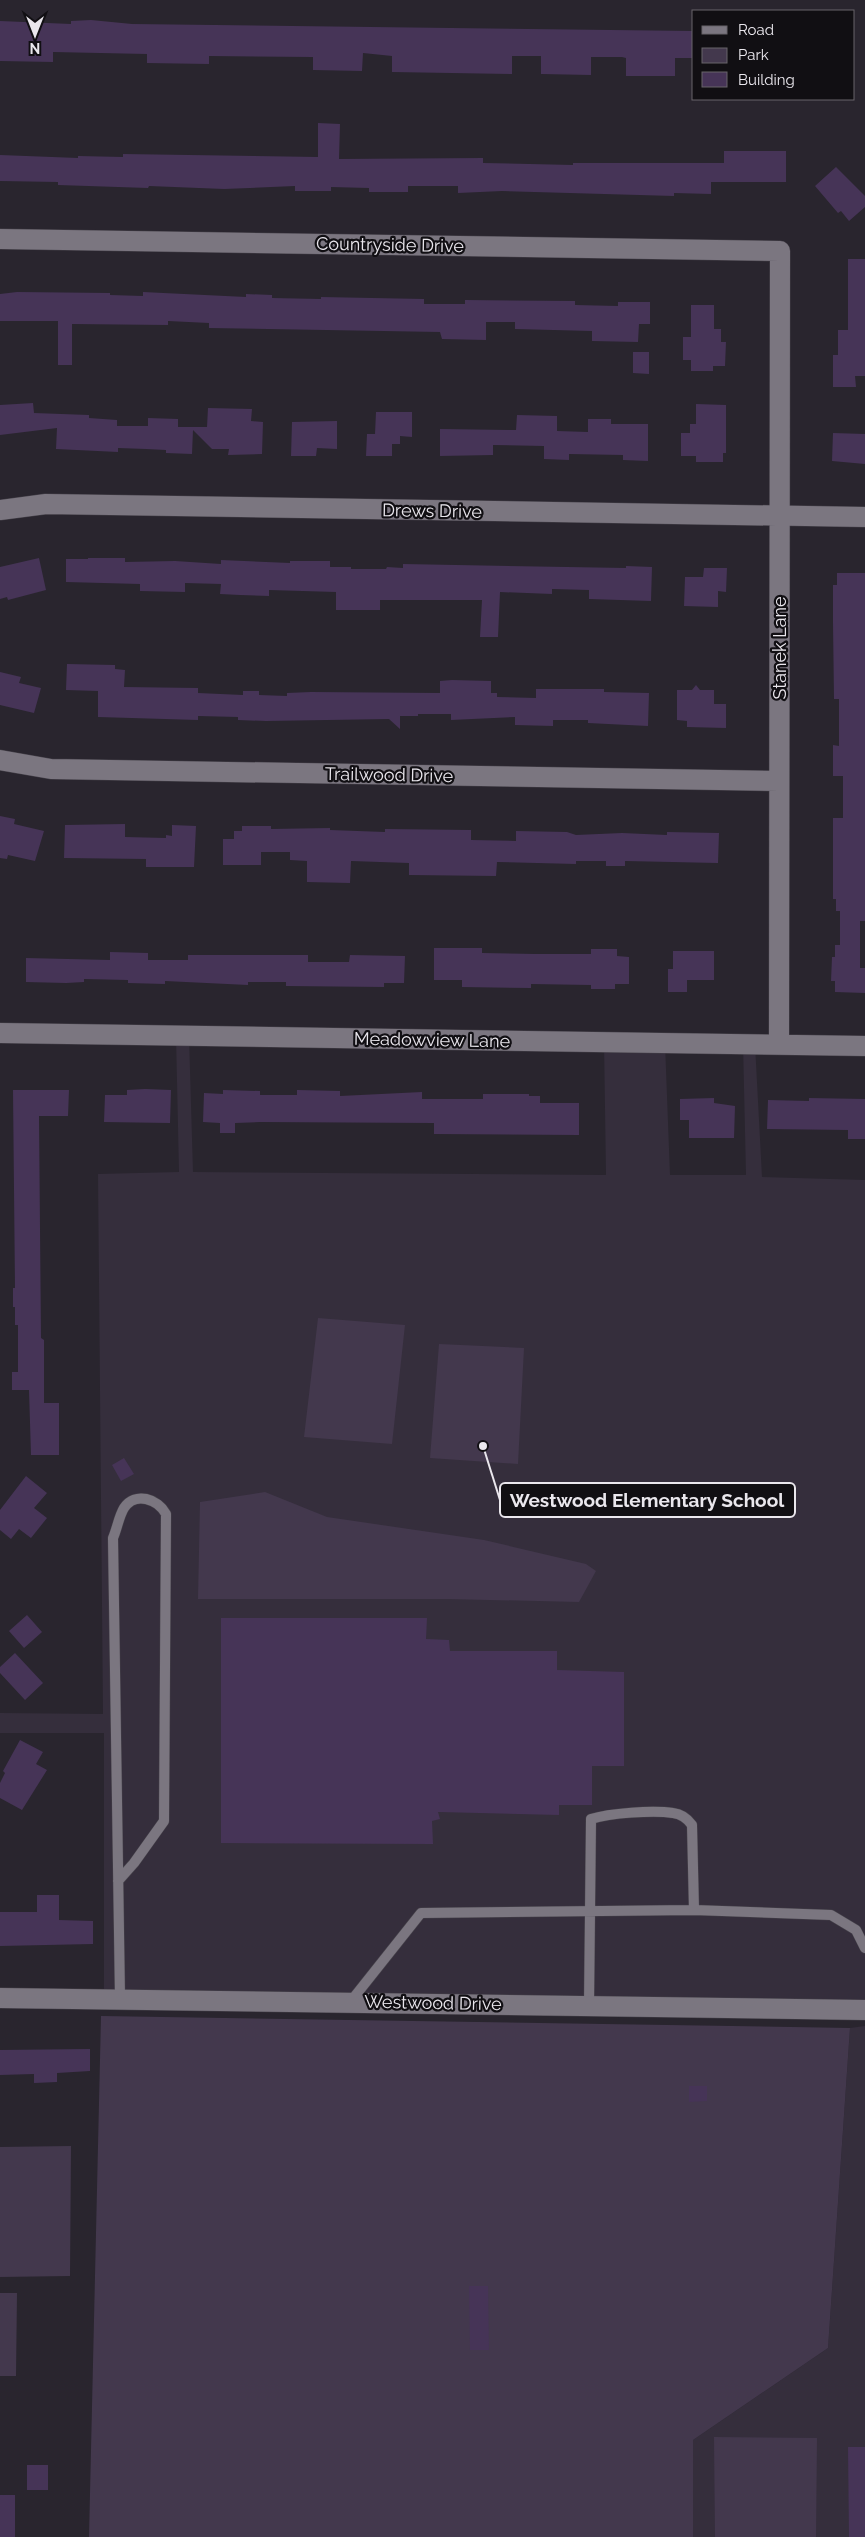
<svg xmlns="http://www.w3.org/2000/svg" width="865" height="2537" viewBox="0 0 865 2537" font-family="Raleway,sans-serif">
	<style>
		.built { fill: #352e3c }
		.green { fill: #43384d }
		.building { fill: #463457 }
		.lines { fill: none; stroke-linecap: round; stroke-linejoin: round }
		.lane-casing { stroke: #46424a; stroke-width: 11 }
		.street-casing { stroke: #46424a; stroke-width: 21 }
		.lane { stroke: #7b7680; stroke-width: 10 }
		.street { stroke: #7b7680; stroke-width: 20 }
		.labels { text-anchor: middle; stroke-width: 4.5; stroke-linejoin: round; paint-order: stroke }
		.street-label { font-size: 18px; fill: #eae7ed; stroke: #110f13 }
		.leader { fill: none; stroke: #eae7ed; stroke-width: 2 }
		.callout-dot { fill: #eae7ed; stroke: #110f13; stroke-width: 2 }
		.callout { fill: #110f13; stroke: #eae7ed; stroke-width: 2 }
		.callout-label { font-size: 19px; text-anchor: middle; font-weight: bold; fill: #eae7ed }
	</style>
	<rect width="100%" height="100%" fill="#29252e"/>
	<path class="built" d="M 176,1036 L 189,1036 L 193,1172 L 606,1175 L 604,1042 L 665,1043 L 670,1175 L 746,1175 L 743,1044 L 755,1044 L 762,1177 L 865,1180 L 865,2006 L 104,1992 L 104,1733 L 0,1733 L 0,1713 L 103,1714 L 98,1174 L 179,1172 Z
		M 865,2026 L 865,2537 L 693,2537 L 693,2440 L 828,2348 L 850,2028 Z"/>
	<path class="green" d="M 318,1318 L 405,1325 L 392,1444 L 304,1437 Z
		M 439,1344 L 524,1348 L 518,1464 L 430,1458 Z
		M 265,1492 L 327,1517 L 484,1540 L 586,1564 L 596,1571 L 579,1602 L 448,1599 L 198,1599 L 200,1502 Z
		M 101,2016 L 850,2028 L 828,2348 L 693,2440 L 693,2537 L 89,2537 Z
		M 71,2146 L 70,2276 L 0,2277 L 0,2147 Z
		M 0,2293 L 17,2293 L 16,2376 L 0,2376 Z
		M 714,2437 L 817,2438 L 816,2537 L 715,2537 Z"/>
	<path class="building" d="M 91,20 L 132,24 L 694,31 L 694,58 L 675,58 L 675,76 L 626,76 L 626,58 L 622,57 L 591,57 L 591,75 L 541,74 L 541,56 L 512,56 L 512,74 L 392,72 L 392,56 L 363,53 L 362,71 L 313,70 L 313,57 L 209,56 L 209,64 L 147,63 L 147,54 L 53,52 L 53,62 L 0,61 L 0,21 L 71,24 L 71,21 Z
		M 318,123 L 340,124 L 339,159 L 483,158 L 483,163 L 573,165 L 573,163 L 724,163 L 724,151 L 786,151 L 786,182 L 711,182 L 711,194 L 674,193 L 674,196 L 502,191 L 458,193 L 458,186 L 408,186 L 408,192 L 369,192 L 369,188 L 331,187 L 331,191 L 295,191 L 295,186 L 224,189 L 149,186 L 148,188 L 58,185 L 58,182 L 0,181 L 0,155 L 78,158 L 78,156 L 123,157 L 123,154 L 318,157 Z
		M 836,167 L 865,196 L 865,207 L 849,221 L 841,211 L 838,213 L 815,186 Z
		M 848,259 L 865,259 L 865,376 L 855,376 L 856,387 L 833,387 L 833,355 L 838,355 L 838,330 L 848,330 Z
		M 17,292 L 110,293 L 110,295 L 143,296 L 143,292 L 246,297 L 246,294 L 272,295 L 272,298 L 321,299 L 321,297 L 424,299 L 424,304 L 465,304 L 465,300 L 575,301 L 575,305 L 618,306 L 618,302 L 650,302 L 650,324 L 639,324 L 638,342 L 592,341 L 592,331 L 515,329 L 515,322 L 486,322 L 486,340 L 442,339 L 440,332 L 209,328 L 209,323 L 168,321 L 168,325 L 72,324 L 72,365 L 58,365 L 58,321 L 0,321 L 0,294 Z
		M 691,305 L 714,305 L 714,329 L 721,329 L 721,342 L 726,342 L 725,366 L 713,366 L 713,371 L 691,371 L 691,360 L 683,360 L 683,337 L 691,337 Z
		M 633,352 L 649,352 L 649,374 L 633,373 Z
		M 33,403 L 34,413 L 89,415 L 89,418 L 117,420 L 117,426 L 148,426 L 148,418 L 178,419 L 178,427 L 207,427 L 208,408 L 252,409 L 251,421 L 263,422 L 262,454 L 228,455 L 229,449 L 212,449 L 193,430 L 192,454 L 166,453 L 166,450 L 146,449 L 118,448 L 118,452 L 56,449 L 57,428 L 0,435 L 0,405 Z
		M 696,404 L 726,405 L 726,453 L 723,453 L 723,462 L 696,462 L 696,456 L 681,456 L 681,433 L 690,433 L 690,424 L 696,424 Z
		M 376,412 L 412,412 L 412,437 L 400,436 L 400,444 L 392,444 L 392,456 L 366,456 L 367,434 L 375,434 Z
		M 517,415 L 557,416 L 557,431 L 588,432 L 588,419 L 611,419 L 611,424 L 648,424 L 648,461 L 623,460 L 623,455 L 569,454 L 569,460 L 544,459 L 544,446 L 493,445 L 493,455 L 440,456 L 440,429 L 516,430 Z
		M 337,421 L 337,449 L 317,448 L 316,456 L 291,456 L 292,422 Z
		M 833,433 L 865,434 L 865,464 L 832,461 Z
		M 39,558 L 46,590 L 8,600 L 7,597 L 0,599 L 0,567 Z
		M 88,558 L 125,558 L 125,562 L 175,561 L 221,564 L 221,560 L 290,563 L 290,561 L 330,561 L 330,567 L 351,567 L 351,569 L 386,569 L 387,567 L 403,568 L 403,564 L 626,568 L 626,566 L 652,567 L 651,601 L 589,599 L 589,590 L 552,589 L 552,594 L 500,592 L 498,637 L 480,637 L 482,600 L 380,600 L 380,610 L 336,610 L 336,592 L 269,590 L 269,596 L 240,595 L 220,594 L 221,584 L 185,583 L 185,592 L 140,591 L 140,584 L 66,582 L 66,559 L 88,559 Z
		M 704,568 L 727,568 L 726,592 L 718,591 L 718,607 L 684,606 L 685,577 L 703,577 Z
		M 837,573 L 865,573 L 865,921 L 860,921 L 860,968 L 865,968 L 865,993 L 835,992 L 835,981 L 831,981 L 832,957 L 835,957 L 835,945 L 840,945 L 840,911 L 836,911 L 836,899 L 833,899 L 833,818 L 843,818 L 843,776 L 833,776 L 833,745 L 839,746 L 839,699 L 834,699 L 833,623 L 833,585 L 837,585 Z
		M 67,664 L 115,665 L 115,669 L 125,670 L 124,687 L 198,688 L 198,693 L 243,695 L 243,691 L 259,691 L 259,695 L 287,696 L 287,693 L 311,692 L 440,693 L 440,681 L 452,680 L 491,681 L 491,693 L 497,693 L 497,697 L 536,698 L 536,689 L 604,689 L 604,692 L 649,693 L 648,726 L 588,723 L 588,720 L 553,720 L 553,726 L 515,725 L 515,717 L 451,720 L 451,714 L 418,714 L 418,716 L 400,716 L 400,729 L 389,719 L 266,721 L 238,720 L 238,717 L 198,716 L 198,720 L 98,717 L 98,691 L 66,690 Z
		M 0,672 L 21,677 L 19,683 L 41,688 L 34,713 L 0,705 Z
		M 696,685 L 700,690 L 714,690 L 714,704 L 726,704 L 726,728 L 687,727 L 687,721 L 677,720 L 677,690 L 692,690 Z
		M 0,816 L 15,819 L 14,824 L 44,831 L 35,861 L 8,855 L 7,859 L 0,858 Z
		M 125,824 L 125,837 L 166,838 L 166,835 L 172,836 L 172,825 L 196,826 L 194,867 L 146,867 L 146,859 L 64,858 L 65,825 Z
		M 242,826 L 271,826 L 271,829 L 330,828 L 330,830 L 385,832 L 385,829 L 471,830 L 471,840 L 516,841 L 516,831 L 567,832 L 576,835 L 622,833 L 667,835 L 667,832 L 719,833 L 718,863 L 625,861 L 625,866 L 606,866 L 606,861 L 576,861 L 576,864 L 497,862 L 496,876 L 409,875 L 409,863 L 351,861 L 350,883 L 307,882 L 307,861 L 290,860 L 290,852 L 261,852 L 261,865 L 223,865 L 223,839 L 234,839 L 234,831 L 242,831 Z
		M 434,948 L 482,948 L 482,953 L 535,954 L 591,954 L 591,949 L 617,949 L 617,956 L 629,957 L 629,984 L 615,984 L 615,989 L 591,989 L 591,985 L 531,984 L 531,988 L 462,987 L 462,980 L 434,980 Z
		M 673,951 L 714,951 L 714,980 L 687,980 L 687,992 L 668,992 L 668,969 L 673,969 Z
		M 110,952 L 148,953 L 148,960 L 188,960 L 188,955 L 308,955 L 308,962 L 349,962 L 350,955 L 405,956 L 404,983 L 384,983 L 384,987 L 286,986 L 286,982 L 248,982 L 248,985 L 165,981 L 165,984 L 128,983 L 128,980 L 84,979 L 84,982 L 66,983 L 26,982 L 26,958 L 110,960 Z
		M 145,1089 L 171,1090 L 170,1123 L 104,1122 L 105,1095 L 127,1095 L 127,1090 Z
		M 13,1090 L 69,1090 L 68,1116 L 39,1116 L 41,1338 L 44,1340 L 44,1403 L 59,1403 L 59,1455 L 31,1455 L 29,1390 L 12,1390 L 12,1372 L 18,1372 L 18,1325 L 15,1325 L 15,1307 L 13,1307 L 13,1288 L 15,1288 Z
		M 223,1090 L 260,1091 L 260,1095 L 297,1095 L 297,1090 L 340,1091 L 340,1096 L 422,1092 L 422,1099 L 483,1099 L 483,1094 L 529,1094 L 529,1096 L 540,1096 L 540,1103 L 579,1103 L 579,1135 L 434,1134 L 434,1123 L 260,1122 L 235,1123 L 235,1133 L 220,1133 L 220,1123 L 203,1122 L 204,1093 L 223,1094 Z
		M 714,1098 L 714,1103 L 735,1106 L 734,1138 L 689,1138 L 689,1120 L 680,1120 L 680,1099 Z
		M 809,1098 L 865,1099 L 865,1139 L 848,1139 L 848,1130 L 767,1129 L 768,1100 L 809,1101 Z
		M 124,1458 L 134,1474 L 121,1481 L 112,1465 Z
		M 26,1476 L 47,1493 L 34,1508 L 47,1518 L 31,1538 L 19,1529 L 11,1539 L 0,1530 L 0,1510 Z
		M 27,1615 L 42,1632 L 24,1648 L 9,1631 Z
		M 221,1618 L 427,1618 L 426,1639 L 449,1640 L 450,1651 L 557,1651 L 557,1670 L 624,1672 L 624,1766 L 592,1766 L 592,1805 L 559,1805 L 559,1815 L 438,1812 L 440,1819 L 432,1821 L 433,1844 L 221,1843 Z
		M 15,1653 L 43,1683 L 25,1700 L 0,1673 L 0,1667 Z
		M 20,1740 L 43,1752 L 36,1764 L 47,1770 L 22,1810 L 0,1798 L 0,1783 L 5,1773 L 3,1771 Z
		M 37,1895 L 59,1895 L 59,1920 L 93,1921 L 93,1944 L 0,1946 L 0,1912 L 37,1912 Z
		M 90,2049 L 90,2071 L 57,2073 L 57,2082 L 34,2083 L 34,2074 L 0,2075 L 0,2050 Z
		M 689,2086 L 707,2086 L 707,2101 L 689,2102 Z
		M 469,2286 L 488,2286 L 489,2350 L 470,2350 Z
		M 848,2447 L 865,2447 L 865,2537 L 849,2537 Z
		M 27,2465 L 48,2465 L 48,2490 L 27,2490 Z
		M 0,2495 L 15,2495 L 15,2537 L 0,2537 Z"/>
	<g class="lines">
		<defs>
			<path id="lane" d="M 118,1881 L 134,1863 L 164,1821 L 166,1514 C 158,1499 135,1491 124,1508 C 119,1516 117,1529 113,1538 L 120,1998
				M 351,2001 L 421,1913 L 694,1910 L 831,1915 L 856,1930 L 865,1948
				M 589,2005 L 591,1819 C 610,1813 653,1810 673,1813 C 682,1814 687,1818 692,1825 L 694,1910"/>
			<path id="street" d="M 0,239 L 780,251 L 779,1044
				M 0,510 L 46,504 L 865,517
				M 0,760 L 51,769 L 779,781
				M 0,1033 L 865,1046
				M 0,1998 L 865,2010"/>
		</defs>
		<use href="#lane" class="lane-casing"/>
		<use href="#street" class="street-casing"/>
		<use href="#lane" class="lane"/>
		<use href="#street" class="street"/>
	</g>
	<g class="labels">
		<g class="street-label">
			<text transform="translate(390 245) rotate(1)" y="6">Countryside Drive</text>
			<text transform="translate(432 511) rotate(1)" y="6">Drews Drive</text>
			<text transform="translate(780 648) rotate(-90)" y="6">Stanek Lane</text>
			<text transform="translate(389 775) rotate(1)" y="6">Trailwood Drive</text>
			<text transform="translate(432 1040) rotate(1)" y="6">Meadowview Lane</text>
			<text transform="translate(433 2003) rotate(1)" y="6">Westwood Drive</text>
		</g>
	</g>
	<path class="leader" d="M483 1446L500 1500"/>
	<circle class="callout-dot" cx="483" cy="1446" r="5"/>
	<rect class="callout" x="500" y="1483" width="295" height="34" rx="5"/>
	<g class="callout-label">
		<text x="647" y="1507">Westwood Elementary School</text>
	</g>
	<rect x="692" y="10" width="162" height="90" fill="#110f13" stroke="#68656a"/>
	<rect x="702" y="26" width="25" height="8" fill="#7b7680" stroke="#68656a"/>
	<text x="738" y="35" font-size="15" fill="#eae7ed">Road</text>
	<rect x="702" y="48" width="25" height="15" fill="#43384d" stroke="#68656a"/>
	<text x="738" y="60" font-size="15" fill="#eae7ed">Park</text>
	<rect x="702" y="72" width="25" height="15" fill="#463457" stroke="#68656a"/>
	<text x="738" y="85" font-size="15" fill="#eae7ed">Building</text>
	<g transform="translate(35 35) rotate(180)" stroke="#110f13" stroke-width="4" paint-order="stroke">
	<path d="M0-4L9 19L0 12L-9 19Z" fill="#eae7ed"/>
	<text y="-8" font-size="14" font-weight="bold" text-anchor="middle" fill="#eae7ed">N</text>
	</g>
</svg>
